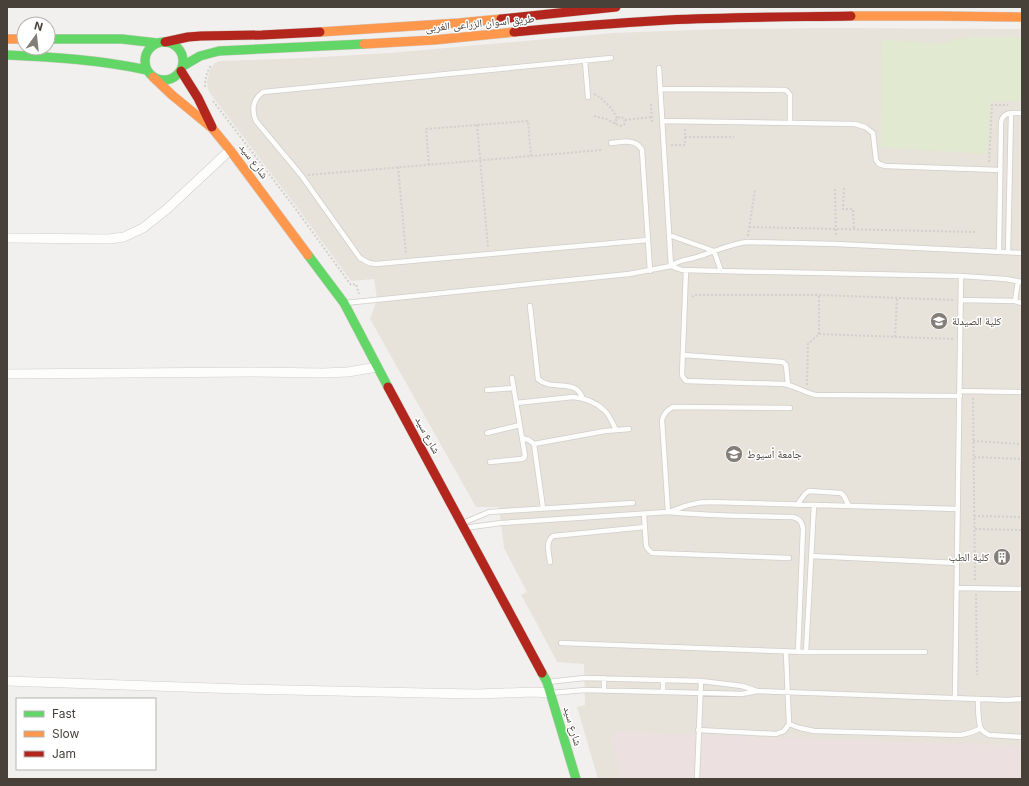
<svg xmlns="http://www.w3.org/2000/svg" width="1029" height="786" viewBox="0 0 1029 786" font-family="Inter,'Noto Naskh Arabic',sans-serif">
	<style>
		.education { fill: #e7e2da }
		.medical { fill: #ece1e0 }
		.green { fill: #e2e9d1 }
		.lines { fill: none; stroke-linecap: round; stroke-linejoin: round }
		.lane-casing { stroke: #d0cecb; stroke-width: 6 }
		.street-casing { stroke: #d0cecb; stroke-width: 10 }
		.fast-casing { stroke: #d0ccc6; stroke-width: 10 }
		.slow-casing { stroke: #d0ccc6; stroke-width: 10 }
		.jam-casing { stroke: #d0ccc6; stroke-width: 10 }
		.path { stroke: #d2d0cc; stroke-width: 2; stroke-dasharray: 2 2; stroke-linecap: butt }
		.lane { stroke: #fdfdfc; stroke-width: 4.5 }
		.street { stroke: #fdfdfc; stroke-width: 9 }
		.fast { stroke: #63d668; stroke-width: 9 }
		.slow { stroke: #ff974d; stroke-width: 9 }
		.jam { stroke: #b3261e; stroke-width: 9 }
		.labels { text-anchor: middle; stroke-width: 3; stroke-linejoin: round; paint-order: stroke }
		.street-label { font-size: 11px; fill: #48413a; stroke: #fff }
		.poi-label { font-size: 11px; fill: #48413a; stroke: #fff; text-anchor: start }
	</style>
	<rect width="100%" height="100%" fill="#f2f0ee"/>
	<path class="education" d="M 830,28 L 1022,29 L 1022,779 L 598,779 L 577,707 L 585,705 L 584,664 L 557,662 L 535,620 L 521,595 L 527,592 L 504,548 L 499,507 L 476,507 L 370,319 L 377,299 L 374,279 L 351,281 L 296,206 L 212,96 L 208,89 L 207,82 L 209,73 L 211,68 L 215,63 L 220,61 L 305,58 L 390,53 L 613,33 L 722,29 Z"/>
	<path class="medical" d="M 611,732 L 1022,746 L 1022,779 L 622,779 Z"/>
	<path class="green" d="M 972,37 L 1022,37 L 1022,101 L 993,101 L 991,102 L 990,106 L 987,154 L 881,147 L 882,40 L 945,44 L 953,39 Z"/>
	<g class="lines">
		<defs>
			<path id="lane" d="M 611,58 L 263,92 C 253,99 251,110 256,121 L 301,175 L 360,258 L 369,263 L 376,264 L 648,240
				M 585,61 L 588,97
				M 659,68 L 671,266
				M 661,89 L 785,90 L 787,91 L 790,95 L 790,123
				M 662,121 L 855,124 L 865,127 L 873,133 L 876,160 L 879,164 L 885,166 L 1000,170
				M 611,143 C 622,142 636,138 642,150 L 650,271
				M 669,235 L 714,251 L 721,271
				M 999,251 L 1001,122 C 1003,111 1013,113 1022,113
				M 1008,252 L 1011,113
				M 671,266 L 682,270 L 721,271 L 961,276 L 1006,279 L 1022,282
				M 686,270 L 682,375 L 683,377 L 686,381 L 784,384 C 796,386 805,393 816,395 L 960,396
				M 961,300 L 1015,301 L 1022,303
				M 1015,301 L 1018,281
				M 345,303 L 629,274 L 671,266 C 679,259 690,260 700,256 C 716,251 730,244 747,242 L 836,244 L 1022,253
				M 530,306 L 538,379 C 552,392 576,377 583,399
				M 683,355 L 783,362 L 786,365 L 788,385
				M 487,390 L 514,388
				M 960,391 L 1022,392
				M 516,403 L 573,397 C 585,398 597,403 605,411 C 610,416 613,424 616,430
				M 487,433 L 520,425
				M 522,438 L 529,440 L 534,444 L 543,508
				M 534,444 L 605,431 L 629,429
				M 490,462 L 521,459 L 524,458 L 525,456 L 512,378
				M 797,505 L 805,494 L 809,491 L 841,493 L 844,496 L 849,506
				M 668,512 L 662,420 C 664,413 667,410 673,407 L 790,408
				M 669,512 C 685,506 694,502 711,502 L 958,509
				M 644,514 L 646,545 L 647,548 L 652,553 L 789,558
				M 463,523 L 489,512 L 633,503
				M 464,528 L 501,523 L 668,512 C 709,516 751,516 793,517 C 800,519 802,522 803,529 L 798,652
				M 811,556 L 957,563
				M 550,562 C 549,553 545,542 553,536 L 645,527
				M 957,588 L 1022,589
				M 561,643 L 806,652 L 925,652
				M 806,652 L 814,505
				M 663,680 L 663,692
				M 548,682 L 584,678 L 701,681 L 742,686 L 757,691
				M 604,690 L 604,678
				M 551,693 L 585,690 L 742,694 L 757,691 L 1007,700 L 1022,699
				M 955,698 L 961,276
				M 978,699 C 978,707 978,722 981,729 C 983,732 986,733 989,735 L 1022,737
				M 789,724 L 800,728 L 814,731 L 960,735 C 968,734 974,732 981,728
				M 698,730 L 776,734 L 784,731 L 789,724 L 786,652
				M 697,779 L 701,681"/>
			<path id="street" d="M 7,238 L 109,239 L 124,237 L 143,228 L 167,209 L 230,150
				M 7,374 L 252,372 L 323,373 L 348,372 L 377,367
				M 7,681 L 241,689 L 425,693 L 478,694 L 532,692 L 551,693"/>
			<path id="fast" d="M 48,39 L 122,39 L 157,43
				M145 61a19 19 0 1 1 38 0a19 19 0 1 1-38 0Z
				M 7,55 C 54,57 101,60 147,70
				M 183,66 L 200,56 L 219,51 L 364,44
				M 308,255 L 344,303 L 388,387
				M 542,673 L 547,682 L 576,779"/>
			<path id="slow" d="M 851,16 L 938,16 L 1022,17
				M 320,32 L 459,23 L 501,19
				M 7,39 L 24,39
				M 364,44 L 434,40 L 514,32
				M 153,77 L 172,95 L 212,128 L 230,150 L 308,255"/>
			<path id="jam" d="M 501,19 L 616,7
				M 514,32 C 565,27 617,23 668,20 C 729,17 790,17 851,16
				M 165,42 L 188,37 L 201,36 L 262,35 L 320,32
				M 181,71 L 198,98 L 212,127
				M 388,387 L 542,673"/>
		</defs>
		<use href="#lane" class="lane-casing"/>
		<use href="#street" class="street-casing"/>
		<use href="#fast" class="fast-casing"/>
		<use href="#slow" class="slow-casing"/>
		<use href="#jam" class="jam-casing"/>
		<path class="path" d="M 205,87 C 205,78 207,72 211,65
			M 594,94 C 605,100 611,107 617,118
			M 213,101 L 295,208 L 351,285 L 356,284 L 359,294
			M 651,104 L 652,123
			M 594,116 L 606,119 L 620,126 L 624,125 L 625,122 L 624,118 L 620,117 L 617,118 L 615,122 L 616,124
			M 625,120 L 652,117
			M 477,125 L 488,247
			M 685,137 L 734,137
			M 671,145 L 685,145 L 685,128
			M 989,162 L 992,105 L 1008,105
			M 429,165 L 426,129 L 528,121 L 531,156
			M 398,167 L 406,254
			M 308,175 L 602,150
			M 844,188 L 843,209 L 853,209 L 854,230
			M 835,189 L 836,237
			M 749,227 L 975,232
			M 748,236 L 755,189
			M 692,297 L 694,295 L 819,295 L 955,300
			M 819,334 L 954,339
			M 895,337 L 897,298
			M 807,385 L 808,344 L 819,334 L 819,295
			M 973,398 L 975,582
			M 973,441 L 1022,444
			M 974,457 L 1022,459
			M 974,516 L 1022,517
			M 975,529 L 1022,530
			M 976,594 L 977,675"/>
		<use href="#lane" class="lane"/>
		<use href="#street" class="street"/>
		<use href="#fast" class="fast"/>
		<use href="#slow" class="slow"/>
		<use href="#jam" class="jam"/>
	</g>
	<defs>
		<symbol id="school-disc" viewBox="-11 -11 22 22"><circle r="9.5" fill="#847e79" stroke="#fff"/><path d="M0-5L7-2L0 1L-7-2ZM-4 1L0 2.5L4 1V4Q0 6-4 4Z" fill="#fff"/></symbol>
		<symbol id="university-disc" viewBox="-11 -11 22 22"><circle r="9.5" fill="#847e79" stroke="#fff"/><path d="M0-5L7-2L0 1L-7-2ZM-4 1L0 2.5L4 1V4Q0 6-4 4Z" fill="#fff"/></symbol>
		<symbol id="building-disc" viewBox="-11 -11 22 22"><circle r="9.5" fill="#847e79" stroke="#fff"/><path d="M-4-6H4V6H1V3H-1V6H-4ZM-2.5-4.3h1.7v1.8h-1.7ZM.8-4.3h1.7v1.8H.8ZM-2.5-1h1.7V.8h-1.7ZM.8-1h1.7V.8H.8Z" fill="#fff"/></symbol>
	</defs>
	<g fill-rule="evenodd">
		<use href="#school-disc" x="929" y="311" width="20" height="20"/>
		<use href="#university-disc" x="724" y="444" width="20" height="20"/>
		<use href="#building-disc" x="992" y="547" width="20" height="20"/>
	</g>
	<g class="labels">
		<g class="street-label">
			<text transform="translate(480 23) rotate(-5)" y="4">طريق اسوان الزراعى الغربى</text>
			<text transform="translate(254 161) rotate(53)" y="4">شارع سيد</text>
			<text transform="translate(428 435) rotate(62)" y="4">شارع سيد</text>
			<text transform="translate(573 726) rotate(74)" y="4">شارع سيد</text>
		</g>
		<g class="poi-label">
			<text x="952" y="325">كلية الصيدلة</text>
			<text x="747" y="458">جامعة أسيوط</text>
			<text x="989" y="561" text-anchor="end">كلية الطب</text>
		</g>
	</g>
	<rect width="1029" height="786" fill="none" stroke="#48413a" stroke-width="16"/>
	<rect x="16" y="698" width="140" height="72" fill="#ffffff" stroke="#b6b3b0"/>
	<rect x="24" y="711" width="20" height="6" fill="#63d668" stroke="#b6b3b0"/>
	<text x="52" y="718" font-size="12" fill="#48413a">Fast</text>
	<rect x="24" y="731" width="20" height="6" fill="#ff974d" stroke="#b6b3b0"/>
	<text x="52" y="738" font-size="12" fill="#48413a">Slow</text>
	<rect x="24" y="751" width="20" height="6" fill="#b3261e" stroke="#b6b3b0"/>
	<text x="52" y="758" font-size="12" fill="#48413a">Jam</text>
	<g transform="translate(36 36) rotate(15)"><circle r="19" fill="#ffffff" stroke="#b6b3b0"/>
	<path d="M0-3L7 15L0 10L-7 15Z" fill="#847e79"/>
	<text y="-6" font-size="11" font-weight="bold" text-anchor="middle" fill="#48413a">N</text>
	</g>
</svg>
